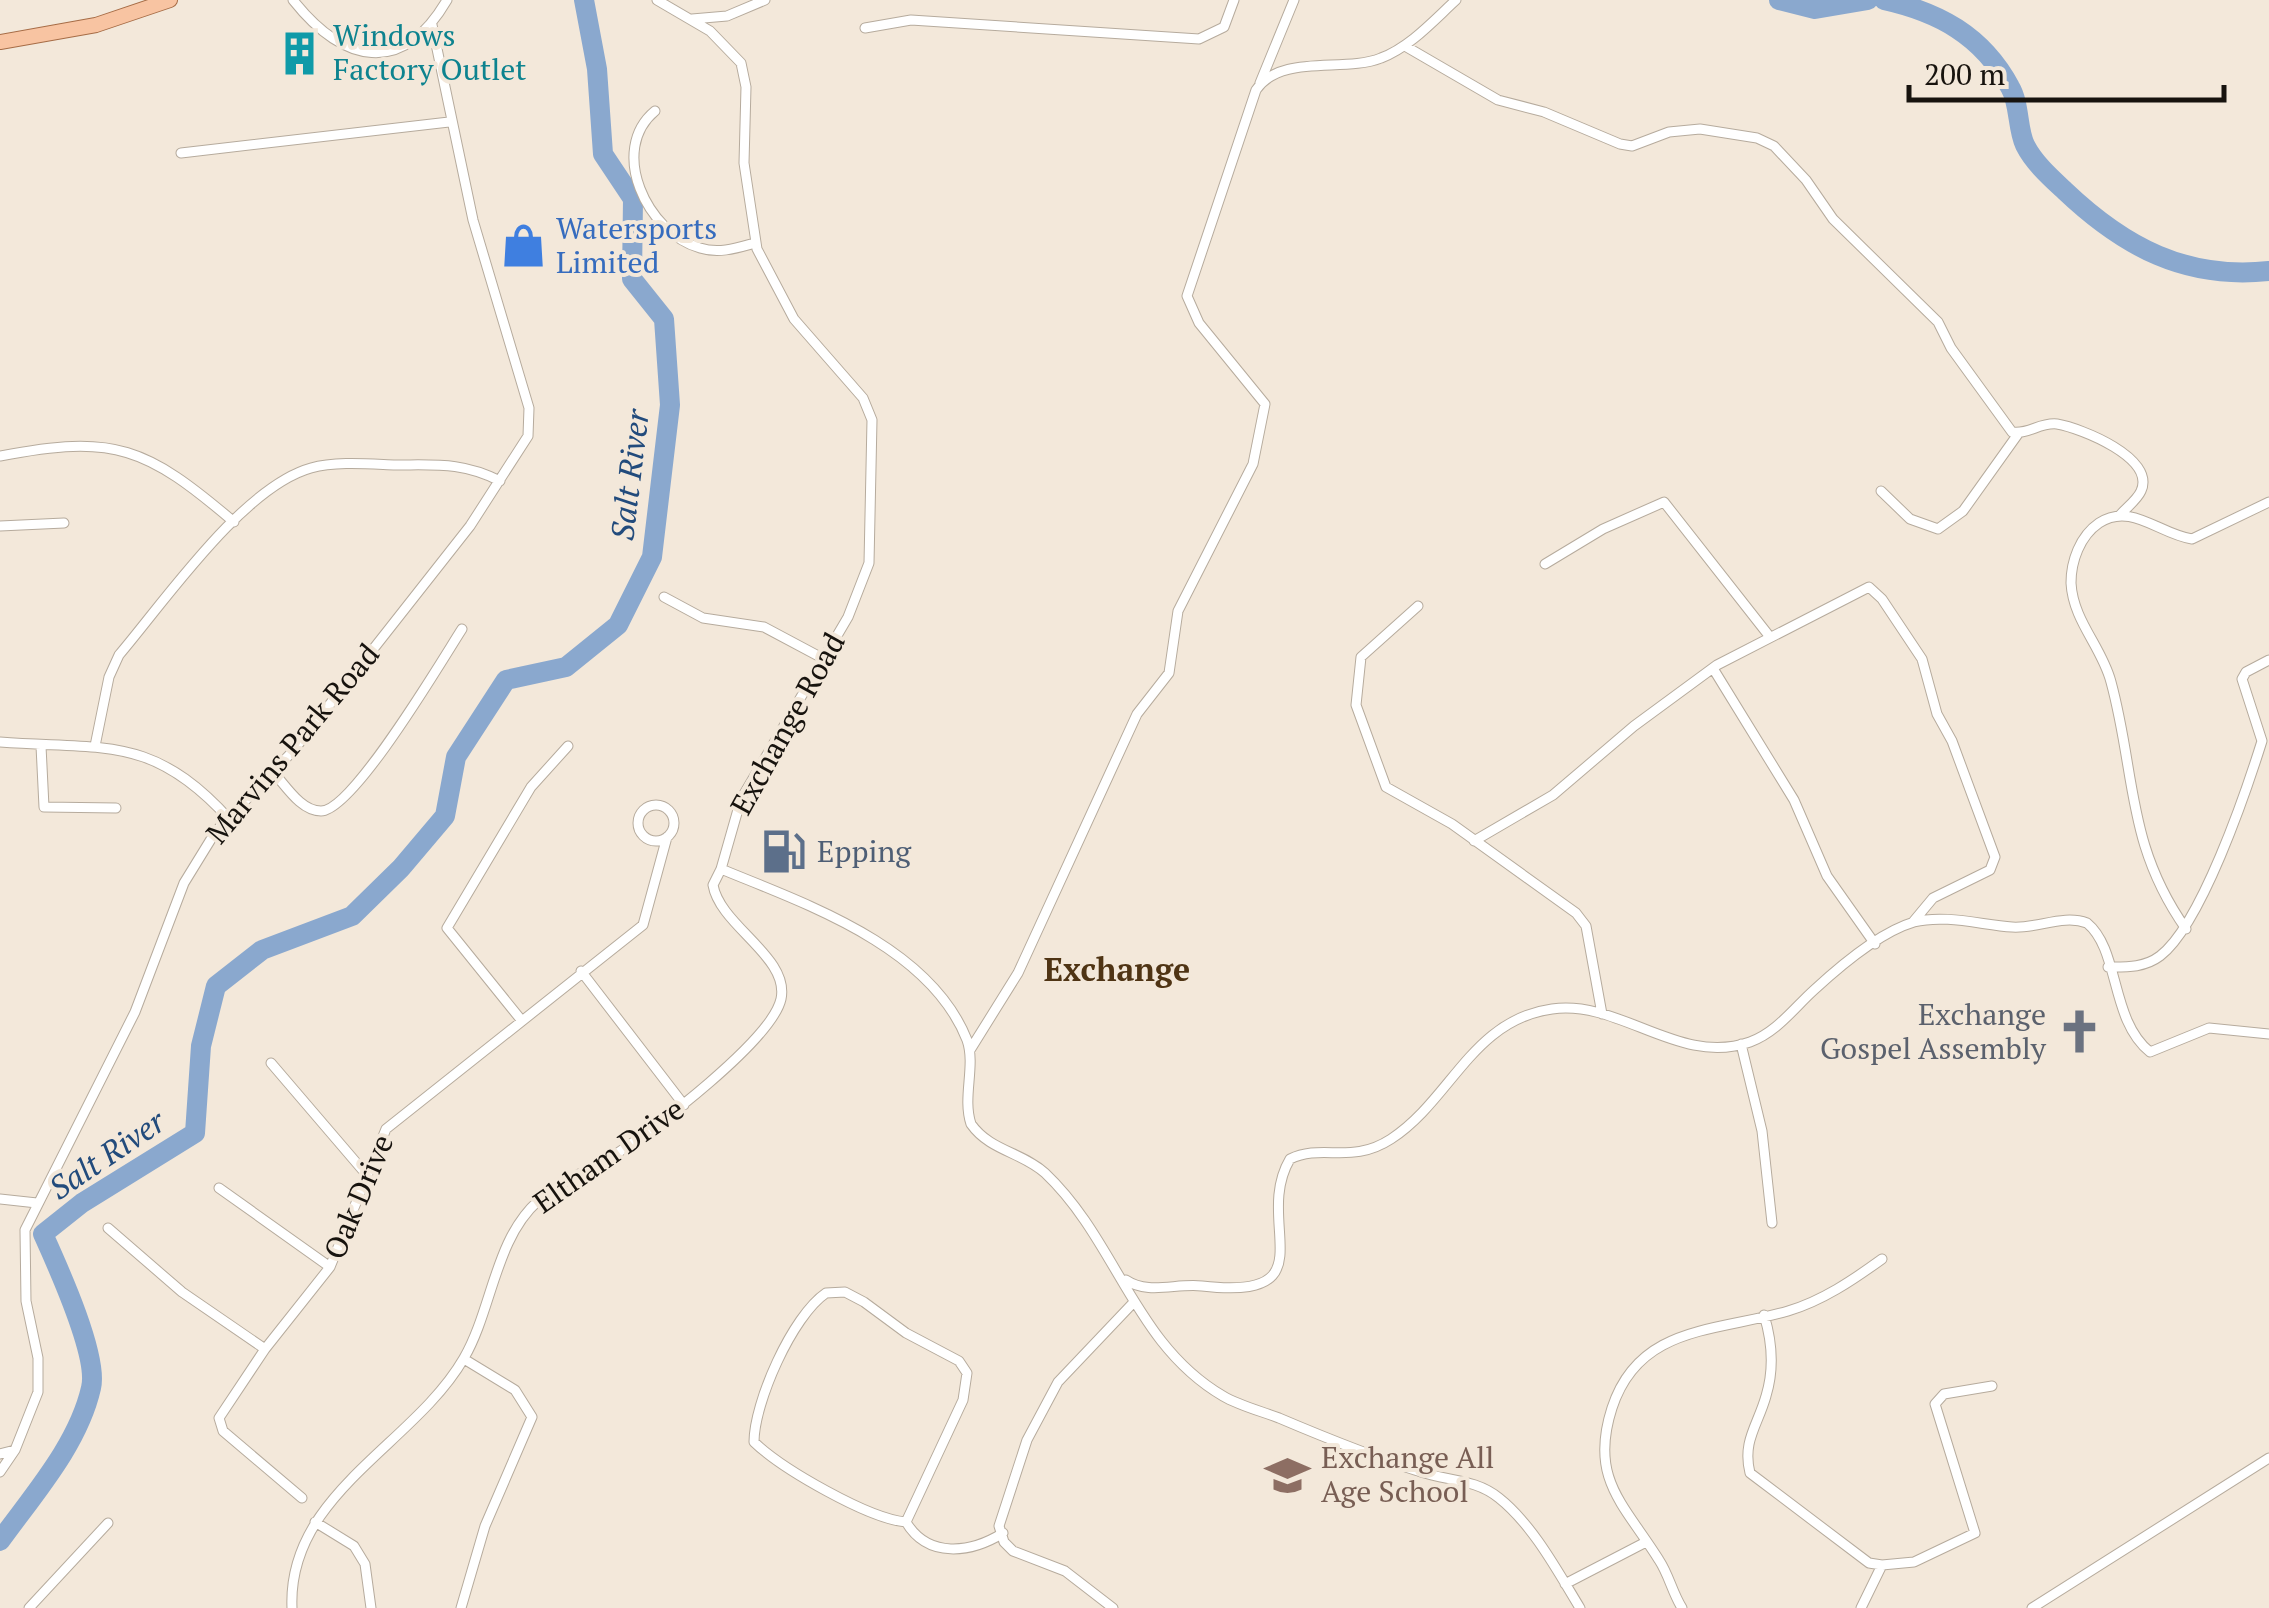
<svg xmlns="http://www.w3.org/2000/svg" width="2269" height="1608" viewBox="0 0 2269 1608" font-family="'PT Serif',serif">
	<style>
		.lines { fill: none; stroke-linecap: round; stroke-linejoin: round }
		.river { stroke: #8aa8ce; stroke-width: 20 }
		.minor-casing { stroke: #b6ab9d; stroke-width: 11 }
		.primary-casing { stroke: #a66c46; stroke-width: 16 }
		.minor { stroke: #fff; stroke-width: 9 }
		.primary { stroke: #f8c4a2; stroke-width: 14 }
		.labels { text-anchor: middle; stroke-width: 8; stroke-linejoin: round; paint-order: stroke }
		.culture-label { font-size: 30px; fill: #0d838f; stroke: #f3e8da; text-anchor: start }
		.shop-label { font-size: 30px; fill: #366cbe; stroke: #f3e8da; text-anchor: start }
		.street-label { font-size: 30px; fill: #17130e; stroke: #f3e8da }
		.service-label { font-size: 30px; fill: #4e5e75; stroke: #f3e8da; text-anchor: start }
		.worship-label { font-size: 30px; fill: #5b616d; stroke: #f3e8da; text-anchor: end }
		.education-label { font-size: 30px; fill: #785e54; stroke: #f3e8da; text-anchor: start }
		.water-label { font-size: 32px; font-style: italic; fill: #224b7c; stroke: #f3e8da }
		.neighbourhood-label { font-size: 32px; font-weight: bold; fill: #4f3414; stroke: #f3e8da }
	</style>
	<rect width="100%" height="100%" fill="#f3e8da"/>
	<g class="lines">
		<path class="river" d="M 1779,0 L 1815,9 L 1868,0
			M 1884,0 C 1938,12 1982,35 2010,87 C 2020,104 2017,128 2025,145 C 2034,163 2051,178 2065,191 C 2124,247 2186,280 2269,271
			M 0,1541 C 33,1495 78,1445 91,1388 C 99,1356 57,1265 43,1234 L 82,1203 L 195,1133 L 201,1046 L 216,986 L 262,950 L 352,916 L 401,868 L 445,816 L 456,757 L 506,680 L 566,667 L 618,625 L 652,557 L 670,405 L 664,319 L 632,279 L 633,199 L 603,154 L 597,69 L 584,0"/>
		<defs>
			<path id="minor" d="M 293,0 C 343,63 402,77 447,0
				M 657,0 L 710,31 L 741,63 L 746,87 L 744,163 L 757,249 L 794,319 L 863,398 L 872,420 L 869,563 L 848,617 L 741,799 L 721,869 C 806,904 930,946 967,1040 C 976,1066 962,1097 971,1124 C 990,1151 1022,1152 1045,1173 C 1117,1241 1134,1344 1223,1396 C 1240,1406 1261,1411 1279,1418 C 1326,1438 1373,1457 1421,1472 C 1448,1481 1476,1479 1499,1498 C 1533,1525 1558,1572 1580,1608
				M 692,19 L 727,16 L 765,0
				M 865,28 L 911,20 L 1199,39 L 1224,27 L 1234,0
				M 1405,46 L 1498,100 L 1544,112 L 1620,144 L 1632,146 L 1669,132 L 1700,129 L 1757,138 L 1774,146 L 1806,180 L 1833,219 L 1938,322 L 1951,348 L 2012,432 C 2028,435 2040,422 2057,424 C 2081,428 2156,458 2141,491 C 2137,500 2126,508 2120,515
				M 1260,83 L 1294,0
				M 655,111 C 608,150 647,233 700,248 C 719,254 737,248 755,243
				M 181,153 L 449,122
				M 0,456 C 115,434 146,447 234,522
				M 1881,491 L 1910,519 L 1938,529 L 1963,511 L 2018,434
				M 0,526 L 64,523
				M 1545,564 L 1603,529 L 1664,502 L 1770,637
				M 664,597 L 703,618 L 764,627 L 824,659
				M 1418,606 L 1361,657 L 1356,705 L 1386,787 L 1452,824 L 1576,913 L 1586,926 L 1602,1014
				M 1714,670 L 1794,800 L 1827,876 L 1875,944
				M 0,742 C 105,750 152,734 230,820
				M 41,746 L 44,807 L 116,808
				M 95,746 L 109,677 L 119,655 C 165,601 243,487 311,468 C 336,461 369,464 396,465 C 436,465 463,462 500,481
				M 274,773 C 286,786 301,811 321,811 C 353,811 442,660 462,629
				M638 823a18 18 0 1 1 36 0a18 18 0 1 1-36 0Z
				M 1474,841 L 1553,795 L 1634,726 L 1717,665 L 1869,587 L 1882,599 L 1922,659 L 1937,714 L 1952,741 L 1995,857 L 1990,870 L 1933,898 L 1913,922
				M 2186,929 C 2126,844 2136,774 2111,682 C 2102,647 2073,621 2071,583 C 2071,561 2080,536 2099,523 C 2131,502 2159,534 2192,539 L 2269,502
				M 2108,967 C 2126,967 2144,968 2160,956 C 2201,925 2246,792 2262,741 L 2242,679 L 2246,672 L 2269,660
				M 581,971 L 684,1105
				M 522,1021 L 447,928 L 531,787 L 568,746
				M 1741,1044 L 1762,1131 L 1772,1223
				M 970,1050 L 1018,973 L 1137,714 L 1169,673 L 1178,611 L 1253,464 L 1265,404 L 1199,323 L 1187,296 L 1256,90 C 1281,53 1344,73 1381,58 C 1410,47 1433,21 1456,0
				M 271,1063 L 366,1174
				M 219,1188 L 330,1267
				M 0,1199 L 37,1203
				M 108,1228 L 182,1292 L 265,1349
				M 1126,1280 C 1148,1295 1176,1283 1202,1286 C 1331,1301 1252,1223 1290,1159 C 1323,1143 1351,1165 1391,1139 C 1451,1100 1472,1020 1552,1009 C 1620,999 1679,1067 1750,1042 C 1777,1032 1794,1008 1814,990 C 1840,966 1880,932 1914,922 C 1945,914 1982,925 2012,927 C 2037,929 2063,914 2087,923 C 2120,950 2110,1020 2150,1052 L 2209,1028 L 2269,1034
				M 1764,1315 C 1772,1341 1774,1370 1766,1396 C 1758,1425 1742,1441 1750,1473 L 1869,1563 L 1882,1565 L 1861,1608
				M 0,1454 L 15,1450
				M 0,1472 L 15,1450 L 38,1392 L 38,1358 L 26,1301 L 25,1230 L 135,1012 L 184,883 L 216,831 L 293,751 L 470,526 L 528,436 L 529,408 L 473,220 L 432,25
				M 302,1498 L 223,1431 L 219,1418 L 265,1349 L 330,1267 L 386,1129 L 643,925 L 667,837
				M 315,1522 L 354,1546 L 365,1564 L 371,1608
				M 906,1522 L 963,1400 L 967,1373 L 959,1361 L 906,1333 L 864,1302 L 845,1292 L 826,1293 C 792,1316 754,1403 754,1442 C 782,1469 869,1519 906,1522 C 928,1559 971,1553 1003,1533
				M 1882,1565 L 1914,1562 L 1975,1533 L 1935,1404 L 1944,1394 L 1992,1386
				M 1565,1584 L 1646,1542
				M 29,1608 L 108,1523
				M 292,1608 C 287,1494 414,1445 464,1358 C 492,1310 495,1239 538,1201 C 561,1180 590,1170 616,1154 C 653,1130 772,1040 781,999 C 790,957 720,926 713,885 L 721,869
				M 461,1608 L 485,1526 L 532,1417 L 515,1390 L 464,1359
				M 1113,1608 L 1065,1571 L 1013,1551 L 1004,1542 L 999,1526 L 1027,1440 L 1058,1382 L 1134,1302
				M 1682,1608 C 1672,1592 1669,1575 1659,1560 C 1624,1504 1589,1479 1612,1408 C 1639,1325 1716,1332 1788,1311 C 1822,1301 1853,1280 1882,1259
				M 2032,1608 L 2269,1458"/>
			<path id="primary" d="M 0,42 L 96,25 L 170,0"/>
		</defs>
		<use href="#minor" class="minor-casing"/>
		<use href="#primary" class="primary-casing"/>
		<use href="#minor" class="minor"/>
		<use href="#primary" class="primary"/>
	</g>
	<defs>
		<symbol id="building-bare" viewBox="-9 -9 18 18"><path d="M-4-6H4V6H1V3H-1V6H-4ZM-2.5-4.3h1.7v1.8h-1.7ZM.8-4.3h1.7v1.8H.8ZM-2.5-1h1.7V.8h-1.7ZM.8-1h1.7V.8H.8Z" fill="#0f9aa8" stroke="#f3e8da" stroke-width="2.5" paint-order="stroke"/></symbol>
		<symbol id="shop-bare" viewBox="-9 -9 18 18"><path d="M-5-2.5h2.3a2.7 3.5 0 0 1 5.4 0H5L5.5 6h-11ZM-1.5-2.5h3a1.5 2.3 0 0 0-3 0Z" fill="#3f7fe0" stroke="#f3e8da" stroke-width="2.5" paint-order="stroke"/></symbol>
		<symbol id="fuel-bare" viewBox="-9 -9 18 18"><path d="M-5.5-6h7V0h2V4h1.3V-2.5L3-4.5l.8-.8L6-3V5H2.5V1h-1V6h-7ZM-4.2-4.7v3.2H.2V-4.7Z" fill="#5c6f8a" stroke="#f3e8da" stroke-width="2.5" paint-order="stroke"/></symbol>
		<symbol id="church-bare" viewBox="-9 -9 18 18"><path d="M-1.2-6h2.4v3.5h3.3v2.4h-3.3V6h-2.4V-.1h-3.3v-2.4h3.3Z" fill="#6b7280" stroke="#f3e8da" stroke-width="2.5" paint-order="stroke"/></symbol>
		<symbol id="school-bare" viewBox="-9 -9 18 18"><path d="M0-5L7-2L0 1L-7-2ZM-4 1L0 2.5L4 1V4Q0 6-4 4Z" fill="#8d6e63" stroke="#f3e8da" stroke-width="2.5" paint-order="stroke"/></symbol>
	</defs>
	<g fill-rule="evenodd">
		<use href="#building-bare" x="268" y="22" width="63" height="63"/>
		<use href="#shop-bare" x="492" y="214" width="63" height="63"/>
		<use href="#fuel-bare" x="752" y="820" width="63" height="63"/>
		<use href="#church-bare" x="2048" y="1000" width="63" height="63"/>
		<use href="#school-bare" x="1256" y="1444" width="63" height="63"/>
	</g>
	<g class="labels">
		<g class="culture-label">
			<text x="333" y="46">Windows<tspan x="333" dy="34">Factory Outlet</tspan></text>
		</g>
		<g class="shop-label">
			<text x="556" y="239">Watersports<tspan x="556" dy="34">Limited</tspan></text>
		</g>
		<g class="street-label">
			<text transform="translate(788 724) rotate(-61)" y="10">Exchange Road</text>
			<text transform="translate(293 744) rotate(-50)" y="10">Marvins Park Road</text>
			<text transform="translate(609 1156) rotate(-35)" y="10">Eltham Drive</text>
			<text transform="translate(359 1197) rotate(-67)" y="10">Oak Drive</text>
		</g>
		<g class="service-label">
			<text x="817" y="862">Epping</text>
		</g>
		<g class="worship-label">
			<text x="2046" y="1025">Exchange<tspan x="2046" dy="34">Gospel Assembly</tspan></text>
		</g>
		<g class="education-label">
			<text x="1321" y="1468">Exchange All<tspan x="1321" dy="34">Age School</tspan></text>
		</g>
		<g class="water-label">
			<text transform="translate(630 475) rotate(-83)" y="11">Salt River</text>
			<text transform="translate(107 1155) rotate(-34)" y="11">Salt River</text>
		</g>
		<g class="neighbourhood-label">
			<text x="1117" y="981">Exchange</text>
		</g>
	</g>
	<path d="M1909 85v15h315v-15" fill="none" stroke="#17130e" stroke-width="5"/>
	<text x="1924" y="85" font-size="30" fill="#17130e" stroke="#f3e8da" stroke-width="8" paint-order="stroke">200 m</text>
</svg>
